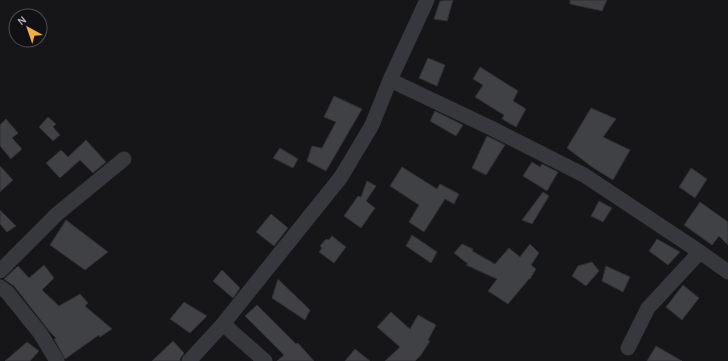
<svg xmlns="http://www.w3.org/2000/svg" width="728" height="361" viewBox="0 0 728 361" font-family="'Alegreya Sans',sans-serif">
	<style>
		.building { fill: #404145; stroke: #303034 }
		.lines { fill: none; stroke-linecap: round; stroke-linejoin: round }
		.minor { stroke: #37383d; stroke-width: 15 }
	</style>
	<rect width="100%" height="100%" fill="#161618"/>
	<path class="building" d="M 453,0 L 447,21 L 434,19 L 440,1 Z
		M 570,0 L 607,0 L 602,11 L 570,4 Z
		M 428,58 L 445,65 L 437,86 L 419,78 Z
		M 480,67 L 518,91 L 513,101 L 526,109 L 516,127 L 502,119 L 504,115 L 475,97 L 483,85 L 473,79 Z
		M 334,96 L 362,109 L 326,171 L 307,161 L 312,146 L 322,148 L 336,122 L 324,117 Z
		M 591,108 L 616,119 L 603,137 L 630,150 L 613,180 L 592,167 L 567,148 Z
		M 435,111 L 463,125 L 456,136 L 430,121 Z
		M 48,117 L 56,124 L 53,127 L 60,135 L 53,141 L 39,127 Z
		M 6,119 L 18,133 L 12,138 L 22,149 L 11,159 L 0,146 L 0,125 Z
		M 487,136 L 505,145 L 486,175 L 472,168 Z
		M 86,140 L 106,162 L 93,173 L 80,160 L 60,178 L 46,163 L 61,150 L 68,157 Z
		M 280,148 L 298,159 L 293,168 L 273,158 Z
		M 532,162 L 540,167 L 542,164 L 558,172 L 547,191 L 523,176 Z
		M 0,166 L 13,180 L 0,192 Z
		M 402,167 L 437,189 L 440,184 L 459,194 L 454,204 L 445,199 L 424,232 L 409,222 L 419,205 L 390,186 Z
		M 691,168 L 707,179 L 695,198 L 679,187 Z
		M 367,181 L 376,186 L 366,201 L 375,208 L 361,228 L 344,216 L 358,196 L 361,197 Z
		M 543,192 L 549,196 L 532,224 L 522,220 Z
		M 599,201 L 612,208 L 603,222 L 591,216 Z
		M 700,202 L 728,222 L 728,245 L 719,236 L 712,245 L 684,225 Z
		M 0,210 L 16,226 L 7,232 L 0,224 Z
		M 271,214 L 288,228 L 274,246 L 256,232 Z
		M 66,220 L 108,252 L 85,270 L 50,245 Z
		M 412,235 L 437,252 L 431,263 L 406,246 Z
		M 332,236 L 346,247 L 334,263 L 319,252 L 322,248 L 320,246 L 326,239 L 329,240 Z
		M 657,239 L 680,252 L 668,265 L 649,251 Z
		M 462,244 L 473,249 L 472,251 L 495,264 L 509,248 L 520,257 L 530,244 L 539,253 L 531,265 L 536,269 L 530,279 L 529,279 L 508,304 L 488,291 L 497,279 L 466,265 L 468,264 L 454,253 Z
		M 592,262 L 599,271 L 586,286 L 572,276 L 578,266 Z
		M 44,265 L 54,278 L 42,290 L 59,306 L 80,294 L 88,303 L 85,306 L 112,329 L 100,337 L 99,335 L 65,359 L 54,339 L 56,338 L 50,332 L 14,286 L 4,279 L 18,266 L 29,278 Z
		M 606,266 L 630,277 L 623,292 L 602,281 Z
		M 222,270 L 240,288 L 233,298 L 213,281 Z
		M 278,279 L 310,310 L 305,320 L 272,298 Z
		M 683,285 L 699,298 L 682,320 L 666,307 Z
		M 184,302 L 207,316 L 190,333 L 170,319 Z
		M 257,305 L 296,344 L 298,343 L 314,361 L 277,361 L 284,355 L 245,316 Z
		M 391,312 L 410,329 L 418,315 L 436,325 L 428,340 L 430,341 L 421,355 L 415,361 L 385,361 L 400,347 L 377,327 Z
		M 173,341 L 184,353 L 180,359 L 180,361 L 152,361 Z
		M 27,342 L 39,351 L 30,361 L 5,361 Z
		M 656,346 L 682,361 L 647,361 Z
		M 355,349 L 370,361 L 345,361 Z"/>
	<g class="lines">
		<path class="minor" d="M 390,80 L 491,128 L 584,175 L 700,252 L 728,272
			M 0,271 L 57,214 L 124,159
			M 0,287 L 7,292 L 40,333 L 57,361
			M 223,324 L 265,361
			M 628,348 L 648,308 L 700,252
			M 189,361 L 223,324 L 341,177 L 372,125 L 390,80 L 427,0"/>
	</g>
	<g transform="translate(28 28) rotate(320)"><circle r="19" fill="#111113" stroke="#4d4f55"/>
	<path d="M0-3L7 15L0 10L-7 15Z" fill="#f2b134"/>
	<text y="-6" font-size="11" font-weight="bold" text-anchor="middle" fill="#a8adb8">N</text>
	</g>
</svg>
